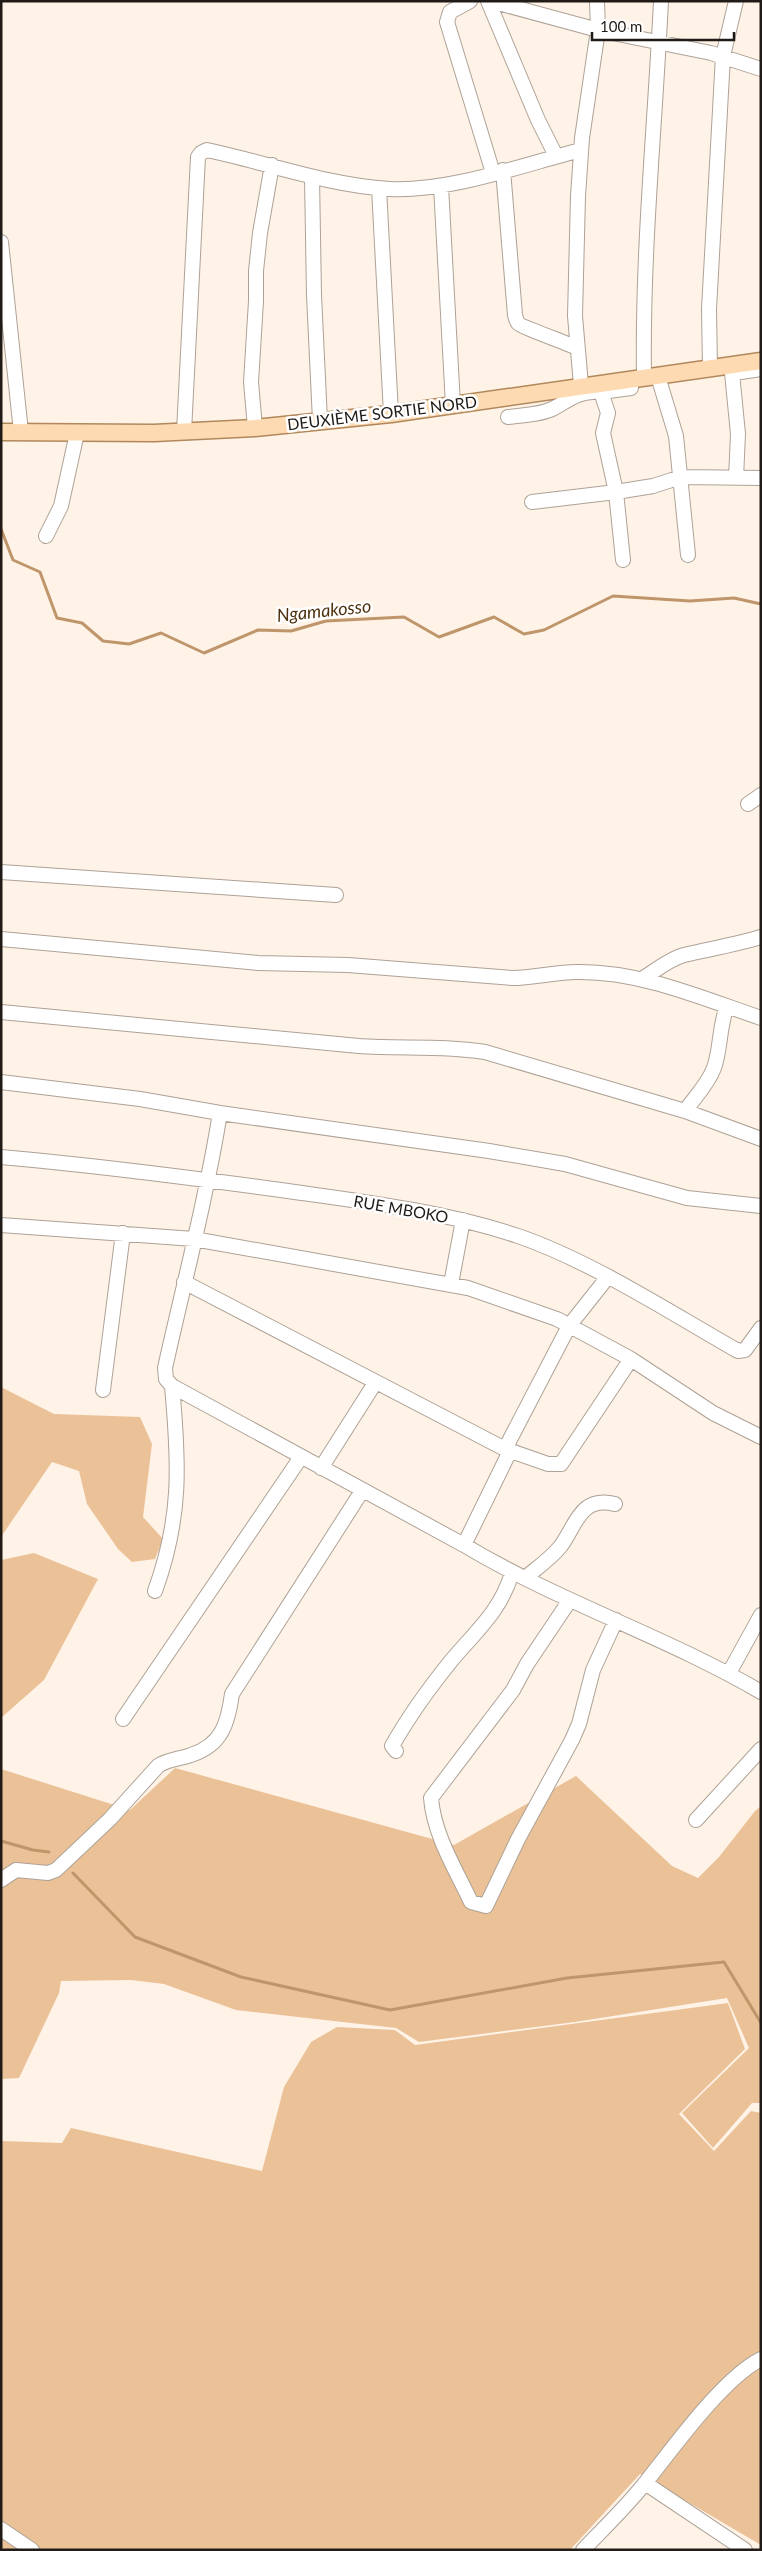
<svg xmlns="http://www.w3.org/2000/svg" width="762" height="2551" viewBox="0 0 762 2551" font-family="Lato,sans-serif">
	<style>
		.green { fill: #ebc298 }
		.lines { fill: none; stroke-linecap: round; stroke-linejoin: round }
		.stream { stroke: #bf966b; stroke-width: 3 }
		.minor-casing { stroke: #aea297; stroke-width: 16 }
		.major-casing { stroke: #b0885c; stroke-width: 19 }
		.minor { stroke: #fff; stroke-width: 14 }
		.major { stroke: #fedab3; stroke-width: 16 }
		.labels { text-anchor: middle; stroke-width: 5; stroke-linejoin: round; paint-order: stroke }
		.street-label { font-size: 16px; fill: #201b17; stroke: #fff }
		.water-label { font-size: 18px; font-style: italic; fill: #4d310e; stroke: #fff }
	</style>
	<rect width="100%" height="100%" fill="#fff2e6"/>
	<path class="green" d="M 1,1387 L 54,1414 L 140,1417 L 152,1444 L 143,1517 L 163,1539 L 155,1559 L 132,1562 L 118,1549 L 87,1504 L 79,1471 L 52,1462 L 1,1537 Z
		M 34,1553 L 98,1579 L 44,1680 L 1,1718 L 1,1560 Z
		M 175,1768 L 454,1845 L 576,1776 L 672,1866 L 698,1878 L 719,1857 L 755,1811 L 761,1806 L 761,2103 L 752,2103 L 713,2148 L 682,2113 L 749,2048 L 727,1998 L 575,2022 L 419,2042 L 396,2028 L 236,2010 L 164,1984 L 131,1980 L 61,1981 L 59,1993 L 19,2078 L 1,2079 L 1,1769 L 130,1810 Z
		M 728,2003 L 745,2049 L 679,2114 L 714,2151 L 751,2111 L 761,2113 L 761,2545 L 640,2474 L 570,2550 L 1,2550 L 1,2141 L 62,2143 L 71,2128 L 262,2171 L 284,2087 L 311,2042 L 337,2027 L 395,2030 L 415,2045 Z"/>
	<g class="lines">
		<path class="stream" d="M 1,529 L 13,560 L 40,572 L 57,618 L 82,623 L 103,641 L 129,644 L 161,633 L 204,653 L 258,630 L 291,631 L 326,621 L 404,617 L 439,637 L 494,617 L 524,634 L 544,630 L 613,596 L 690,601 L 734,598 L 761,604
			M 1,1841 L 33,1850 L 49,1852
			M 73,1873 L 135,1937 L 241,1977 L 390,2010 L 567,1978 L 724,1962 L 761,2023"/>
		<defs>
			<path id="minor" d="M 470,1 L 450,12 L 447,22 L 493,173
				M 488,1 L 538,120 L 556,156
				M 491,1 L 598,30 L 711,53 L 761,69
				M 503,170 L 515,315 C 516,318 516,320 518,323 C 521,327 567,343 577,348
				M 312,177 L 314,295 L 320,421
				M 441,186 L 453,405
				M 379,188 L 391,414
				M 1,242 L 21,432
				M 710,367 L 709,309 L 723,56 L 736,1
				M 732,373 L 738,434 L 736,478
				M 734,373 L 761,369
				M 644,377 C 642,251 655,127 661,1
				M 660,383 L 676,436 L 688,555
				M 581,385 L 575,316 L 578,196 L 582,138 L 598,30 L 597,1
				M 508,417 C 522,415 540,415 552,409 C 566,402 577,392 593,392
				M 255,428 L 251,382 L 256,301 L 256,271 L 260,233 L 272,165
				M 184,432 L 198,157 L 201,153 L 207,150 C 268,163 327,185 389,189 C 449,192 522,165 581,150
				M 532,502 L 616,492 L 653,486 L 681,477 L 761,478
				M 46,536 L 61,506 L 77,433
				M 623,560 L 616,492 L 603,433 L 608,413 L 601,392 L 631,388
				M 748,804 L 761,795
				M 1,872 L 336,895
				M 1,939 L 258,963 L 348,965 L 512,978 C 534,978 555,972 577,972 C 640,971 702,998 761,1018
				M 642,979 C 655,971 669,959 684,955 C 709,949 735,945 761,937
				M 1,1012 L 359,1046 C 401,1049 443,1045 485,1052 L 685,1111 L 761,1139
				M 1,1082 L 140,1099 L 220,1113 L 489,1151 L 565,1164 L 687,1198 L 761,1206
				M 685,1111 C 695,1097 708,1084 714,1068 C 721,1048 719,1027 727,1006
				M 220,1113 C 206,1199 184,1283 165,1368 L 166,1379 L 172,1386 L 464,1545 C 559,1602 665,1636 761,1692
				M 1,1157 C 102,1166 202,1179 302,1193 C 374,1203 449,1213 518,1236 C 591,1261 671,1313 738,1351 L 745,1350 L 761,1328
				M 1,1225 L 194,1239 L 468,1288 L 557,1319 L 631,1359 L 713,1413 L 761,1437
				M 184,1282 L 505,1449 L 548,1464 L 561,1464 L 631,1359
				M 451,1284 L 463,1220
				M 103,1390 L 123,1233
				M 505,1449 L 569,1326 L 607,1278
				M 321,1468 L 375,1383
				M 464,1545 L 510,1451
				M 525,1578 C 537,1568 550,1559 560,1547 C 576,1526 580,1495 615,1504
				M 155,1591 C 182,1517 179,1463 172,1386
				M 570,1600 L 527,1664 L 513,1690 L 431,1798 C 434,1835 455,1868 471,1902 L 486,1906 L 518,1839 L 572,1740 L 579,1724 L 593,1670 L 616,1620
				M 729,1673 L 761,1615
				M 123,1719 L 301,1457
				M 396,1751 L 392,1746 C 409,1716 430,1687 451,1661 C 476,1631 500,1612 512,1573
				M 696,1820 L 761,1749
				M 1,1880 L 16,1870 L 48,1873 L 56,1870 L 110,1819 L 158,1766 C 168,1759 180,1759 191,1755 C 222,1745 228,1723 232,1694 L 362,1491
				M 645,2483 L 745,2550
				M 1,2529 L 32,2550
				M 583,2550 C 604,2528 627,2506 646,2482 C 673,2448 723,2378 761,2359"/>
			<path id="major" d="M 1,432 L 154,433 L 255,428 L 391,414 L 761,361"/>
		</defs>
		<use href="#minor" class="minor-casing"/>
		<use href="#major" class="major-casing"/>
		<use href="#minor" class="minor"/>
		<use href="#major" class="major"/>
	</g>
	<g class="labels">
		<g class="street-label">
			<text transform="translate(382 413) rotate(-7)" y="6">DEUXIÈME SORTIE NORD</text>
			<text transform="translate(401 1209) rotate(10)" y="6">RUE MBOKO</text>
		</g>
		<g class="water-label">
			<text transform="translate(324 611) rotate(-6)" y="6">Ngamakosso</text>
		</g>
	</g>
	<rect width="762" height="2551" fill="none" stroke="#201b17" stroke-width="5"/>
	<path d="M592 32v8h142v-8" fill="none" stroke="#201b17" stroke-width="2.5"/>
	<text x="600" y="32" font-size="15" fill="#201b17" stroke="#ffffff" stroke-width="4" paint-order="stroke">100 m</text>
</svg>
